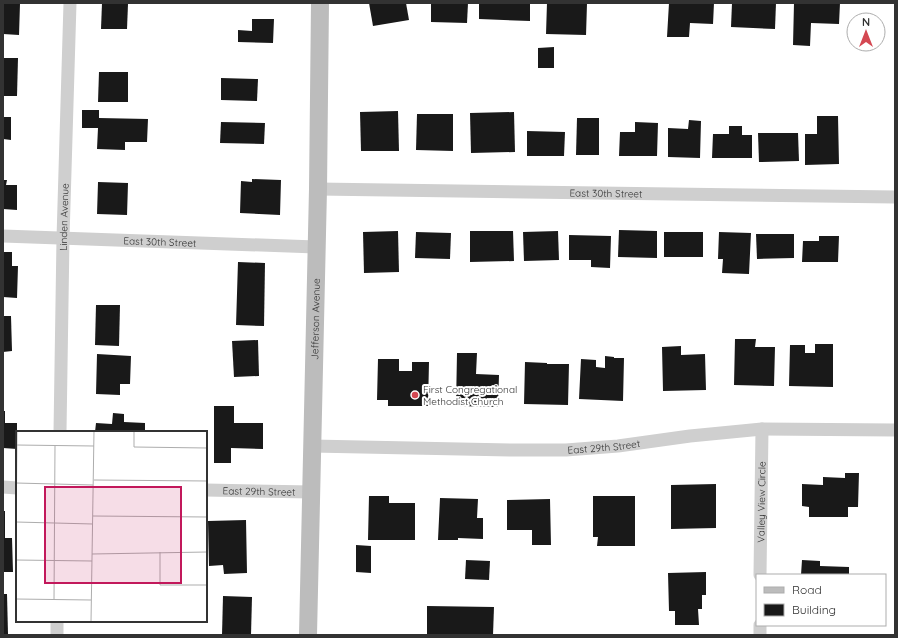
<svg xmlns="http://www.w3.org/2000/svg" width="898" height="638" font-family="Quicksand,sans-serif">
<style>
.building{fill:#191919}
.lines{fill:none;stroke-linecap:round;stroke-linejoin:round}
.street{stroke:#cfcfcf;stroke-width:13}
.secondary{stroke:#bcbcbc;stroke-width:18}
.poi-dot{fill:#d44852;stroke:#fff;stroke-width:1.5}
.labels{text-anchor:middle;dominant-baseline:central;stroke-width:4;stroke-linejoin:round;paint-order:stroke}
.street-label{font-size:10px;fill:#323232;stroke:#fff}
.poi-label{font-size:10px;fill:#323232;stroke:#fff;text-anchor:start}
.inset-road{fill:none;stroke:#adadad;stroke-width:1}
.view{fill:#c2185b;fill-opacity:0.15;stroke:#c2185b;stroke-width:2}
.inset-edge{fill:none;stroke:#323232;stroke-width:2}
</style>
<rect width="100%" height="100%" fill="#fff"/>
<g class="building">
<path d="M3,3H20L19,35L3,34Z"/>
<path d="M102,3L128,4L127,29H101Z"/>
<path d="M369,3H406L409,20L373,26Z"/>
<path d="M431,3H468L467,23L431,22Z"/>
<path d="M479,3H530V21L479,19Z"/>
<path d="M547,3H587L586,35L546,34Z"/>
<path d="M669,3H714L713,24L690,23L689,37H667Z"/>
<path d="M732,3H776L775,29L731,27Z"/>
<path d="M794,3H840L839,24L811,23L810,46L793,45Z"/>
<path d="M252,19H274L273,43L238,42V30L252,31Z"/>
<path d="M554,47V68H538V48Z"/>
<path d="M3,58H18L17,96H3Z"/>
<path d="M99,72H128V102H98Z"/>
<path d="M221,78L258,79L257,101L221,100Z"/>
<path d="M82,110H99V118L148,119L147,142H125V150L97,149L98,128H82Z"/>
<path d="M398,111L399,151H361L360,112Z"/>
<path d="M514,112L515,152L471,153L470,113Z"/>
<path d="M417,114H453V151L416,150Z"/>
<path d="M817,116H838L839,164L805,165V134H817Z"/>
<path d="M3,117H11V140L3,139Z"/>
<path d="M577,118H599V155H576Z"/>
<path d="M689,120L701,121L700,158L668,157V128L688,129Z"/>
<path d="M221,122L265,123L264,144L220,143Z"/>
<path d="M635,122L658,123L657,156H619L620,132H635Z"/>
<path d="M729,126H742V135H752V158H712L713,134H729Z"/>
<path d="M527,131L565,132L564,156H527Z"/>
<path d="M758,133H798L799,161L759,162Z"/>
<path d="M252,179L281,180L280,215L240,213L241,181L252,182Z"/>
<path d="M3,180H7L6,185H17V210L3,209Z"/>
<path d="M98,182L128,183L127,215L97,214Z"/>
<path d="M619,230L657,231V258L618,257Z"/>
<path d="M398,231L399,272L364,273L363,232Z"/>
<path d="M470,231H513L514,261L470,262Z"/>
<path d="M558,231L559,260L524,261L523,232Z"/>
<path d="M416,232L451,233L450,259L415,258Z"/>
<rect x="664" y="232" width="39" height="25"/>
<path d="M719,232L751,233L749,274L722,273L723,259H718Z"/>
<path d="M756,234H794V258L757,259Z"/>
<path d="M569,235L611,236L610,268L591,267V260H569Z"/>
<path d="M819,236H839L838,262H802L803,241H819Z"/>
<path d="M3,252H12V266H18L17,298L3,297Z"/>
<path d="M238,262L265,263L264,326L236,325Z"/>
<path d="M96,305H120L119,346L95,345Z"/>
<path d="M3,316H11L12,351L3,352Z"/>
<path d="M735,339H756L755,347H775L774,386L734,385Z"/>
<path d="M258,340L259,376L234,377L232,341Z"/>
<path d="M815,344H833V387L789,386L790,345H805V353H815Z"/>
<path d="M681,346V355L705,354L706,390L663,391L662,347Z"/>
<path d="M457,353H477L476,374L499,375L498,407L456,406Z"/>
<path d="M97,354L131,356L130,384H120V395L96,394Z"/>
<path d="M605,356L614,357V358H624L623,401L579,399L581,359L596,360V367L605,368Z"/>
<path d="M378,359H399V371H412V362H429L428,406H388V400H377Z"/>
<path d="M525,362L547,363V364H569L568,405L524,404Z"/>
<path d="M214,406H234V423H263V449L231,448V463H214Z"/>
<path d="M3,411H5V423H17V449L3,448Z"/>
<path d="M113,413L124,414V422L145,423V432H95L96,423L112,424Z"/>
<path d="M845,473H859L858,507H848V517H809V507L802,506V484L823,485V477L845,478Z"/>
<path d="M716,484V528L671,529V485Z"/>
<path d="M369,496H389V503H415V540H368Z"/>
<path d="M593,496H635V546H597L598,537H593Z"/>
<path d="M440,498L478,499L477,518H483V539L458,538V540H438Z"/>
<path d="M550,499L551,545H532V530H507V500Z"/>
<path d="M3,511H5V538H12L13,572H3Z"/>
<path d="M246,520L247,573L224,574L223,565L209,566L208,521Z"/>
<path d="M356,545L371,546V573L356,572Z"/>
<path d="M466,560L490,561L489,580L465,579Z"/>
<path d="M802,560L820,561V566L849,567V575H801Z"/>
<path d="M706,572V595H702V609H698L699,625H675V611H669L668,573Z"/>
<path d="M3,594H7L8,634H3Z"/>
<path d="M223,596L252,597L251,635H222Z"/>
<path d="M427,606L494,607L493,635H427Z"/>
</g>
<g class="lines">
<g class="street">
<path id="s1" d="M318,189L895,197"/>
<path id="s2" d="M3,236L316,247"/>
<path id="s3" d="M60,432L63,238L70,3"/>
<path id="s4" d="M312,446L514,450H566L618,446L690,436L762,429L895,430"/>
<path d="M3,487L17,488"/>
<path id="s5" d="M206,490L312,492"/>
<path id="s6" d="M760,575L762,429"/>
<path d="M57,635V621"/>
<path d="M760,635V625"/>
</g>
<path class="secondary" id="s7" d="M308,635L318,189L320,3"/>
</g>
<circle class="poi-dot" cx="415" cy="395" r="4"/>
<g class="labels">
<g class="street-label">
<text stroke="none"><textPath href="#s1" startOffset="288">East 30th Street</textPath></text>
<text stroke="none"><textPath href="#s3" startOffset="215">Linden Avenue</textPath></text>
<text stroke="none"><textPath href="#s2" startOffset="157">East 30th Street</textPath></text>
<text stroke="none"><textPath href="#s7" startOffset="316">Jefferson Avenue</textPath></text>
<text stroke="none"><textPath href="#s4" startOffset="292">East 29th Street</textPath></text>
<text stroke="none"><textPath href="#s5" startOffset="53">East 29th Street</textPath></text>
<text stroke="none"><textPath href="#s6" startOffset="73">Valley View Circle</textPath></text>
</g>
<g class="poi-label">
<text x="423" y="389">First Congregational<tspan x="423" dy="12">Methodist Church</tspan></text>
</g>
</g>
<g transform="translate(16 431)">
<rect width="191" height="191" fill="#fff"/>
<path class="inset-road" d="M118,0V16L191,17M0,14L78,15M78,49L191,50M0,52L77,54M77,85L191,86M0,91L77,93M0,114L1,0M144,121V154H191M76,123L191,121M0,129L76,130M0,168L75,169M38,169L39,14M75,191L78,0"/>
<path class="view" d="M29,56H165V152H29Z"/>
<rect width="191" height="191" class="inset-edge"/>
</g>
<rect width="898" height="638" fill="none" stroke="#323232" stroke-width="8"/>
<rect x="756" y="574" width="130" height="52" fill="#ffffff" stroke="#adadad"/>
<rect x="764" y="587" width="20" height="6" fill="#bcbcbc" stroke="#adadad"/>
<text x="792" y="594" font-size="12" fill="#323232">Road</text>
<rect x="764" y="604" width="20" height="12" fill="#191919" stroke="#adadad"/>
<text x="792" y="614" font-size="12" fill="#323232">Building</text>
<g transform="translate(866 32)"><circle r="19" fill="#ffffff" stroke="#adadad"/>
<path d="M0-3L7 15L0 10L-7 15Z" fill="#d44852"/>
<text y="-6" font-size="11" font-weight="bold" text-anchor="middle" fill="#323232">N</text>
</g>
</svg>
